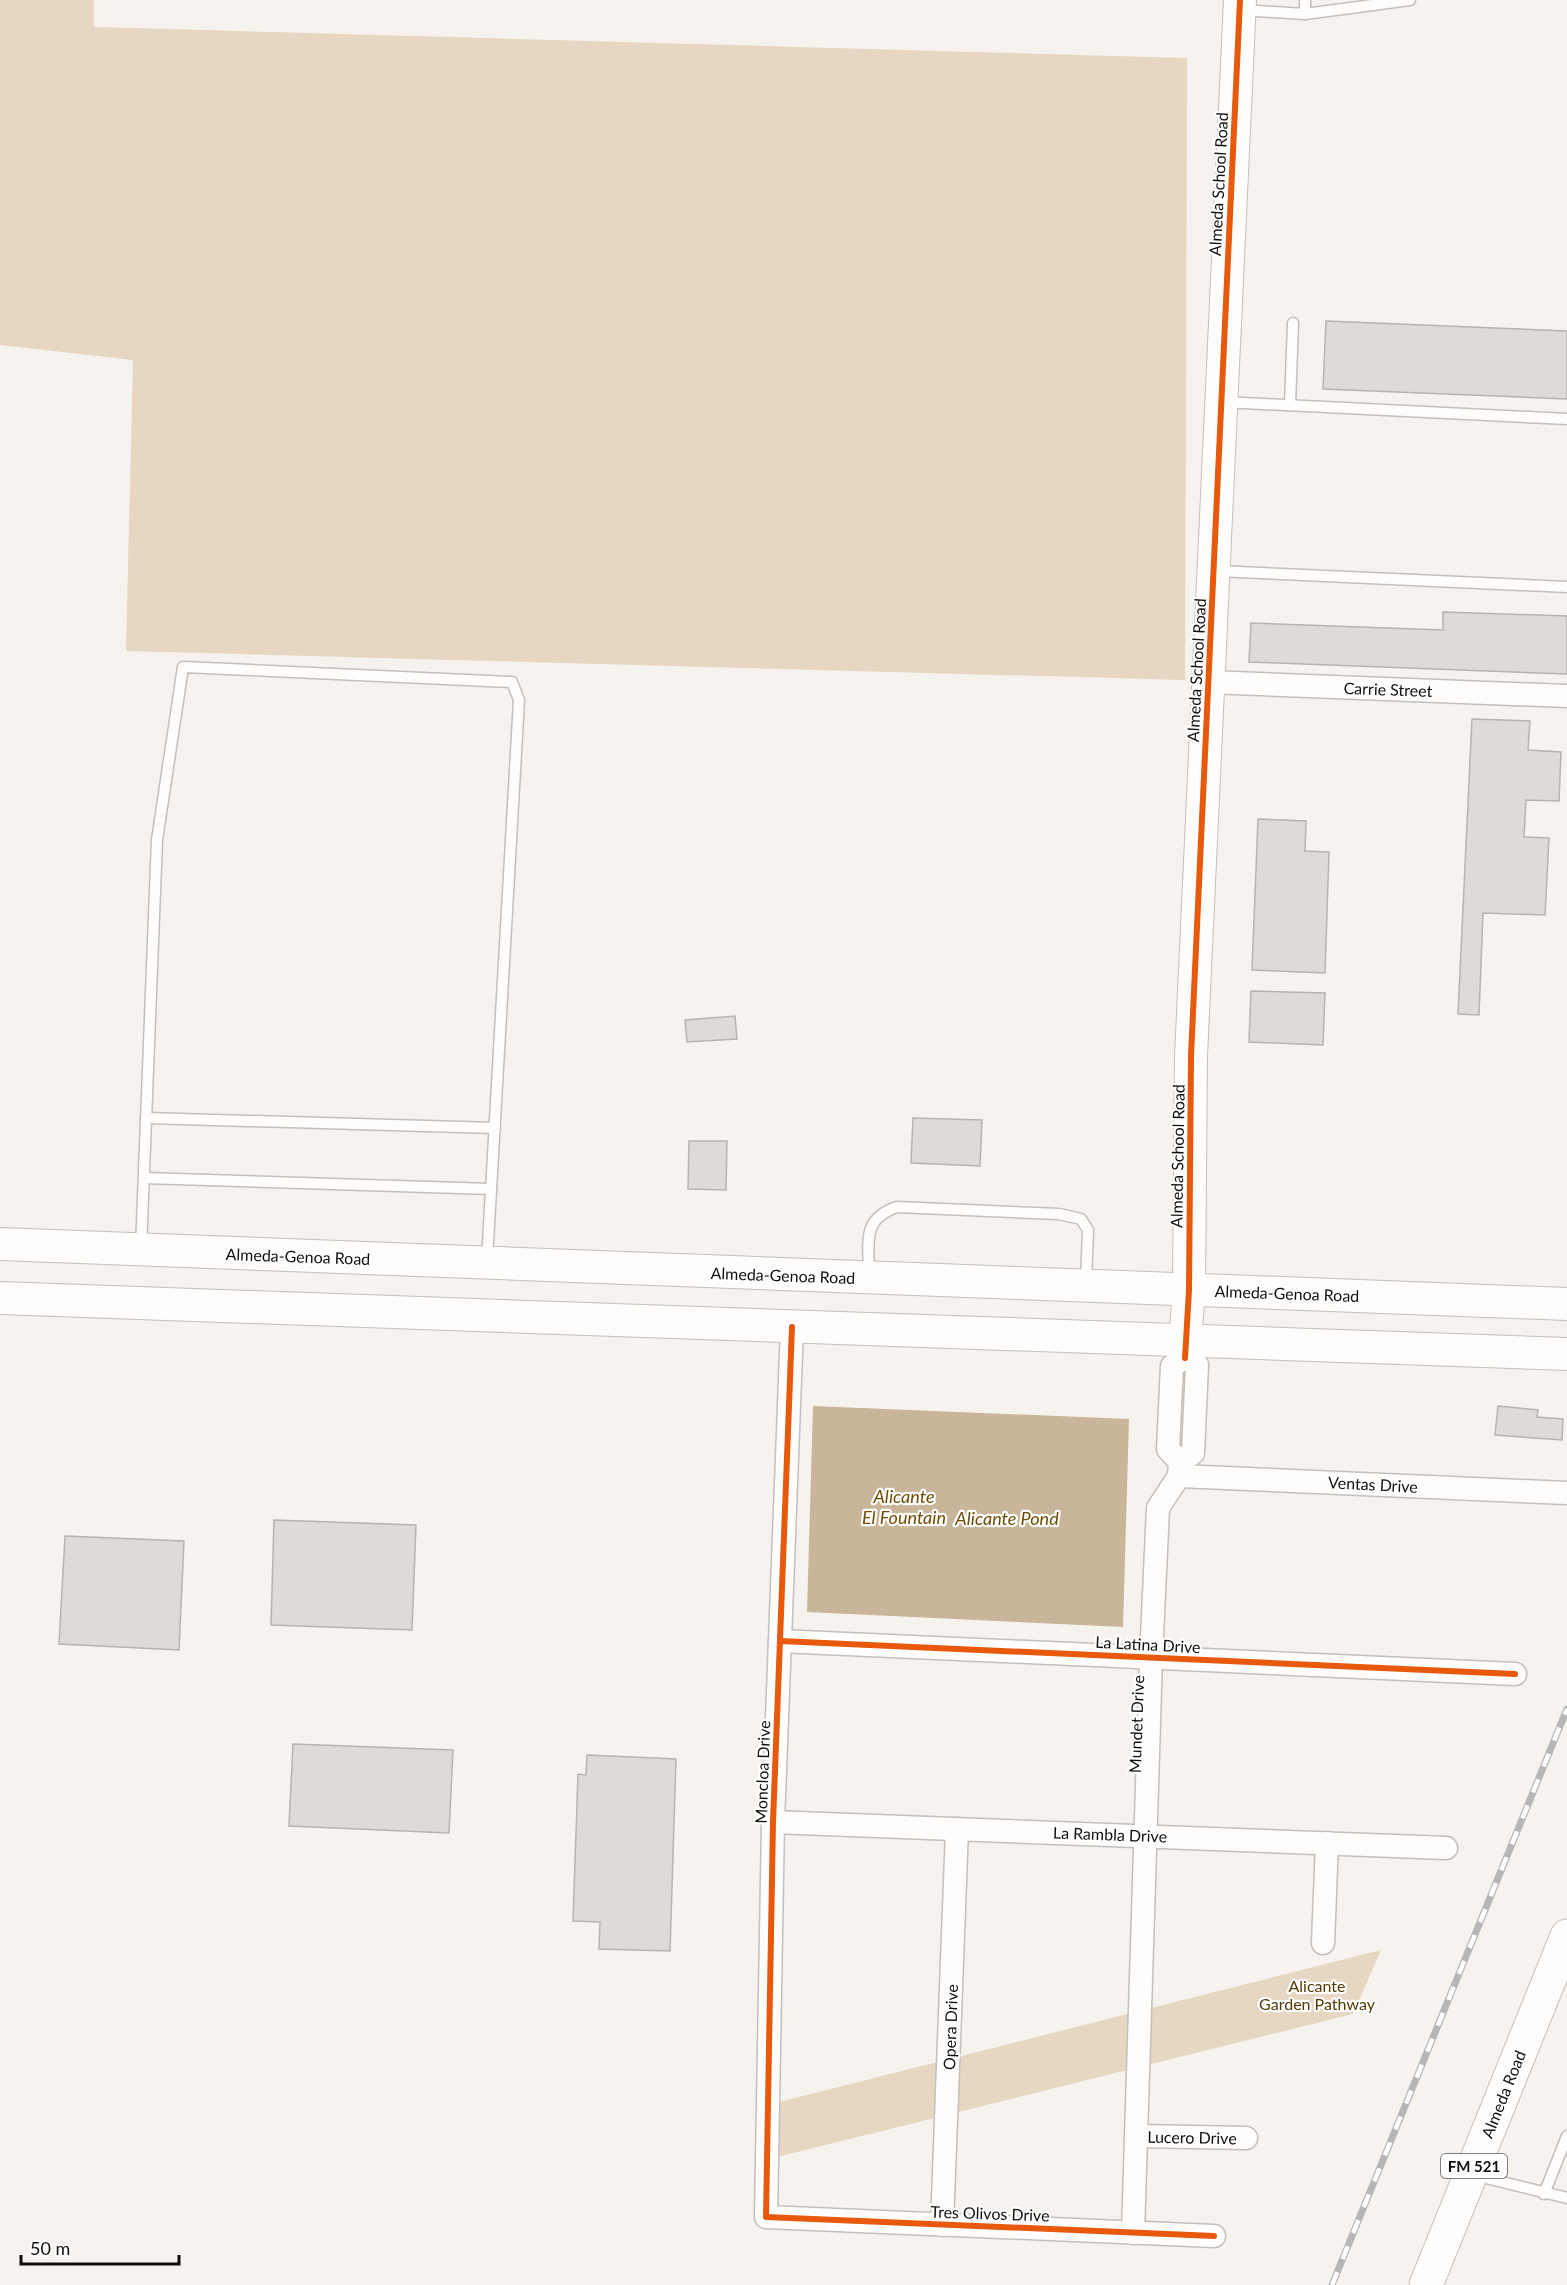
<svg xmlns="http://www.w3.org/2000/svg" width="1567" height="2285" font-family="Lato,sans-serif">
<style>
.green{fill:#e7d6c1}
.water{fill:#c9b599}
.building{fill:#dddad7;stroke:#b6b4b0;stroke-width:1.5}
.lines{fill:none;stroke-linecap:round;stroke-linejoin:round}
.lane-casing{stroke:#c2bfbc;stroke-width:13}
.street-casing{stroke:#c2bfbc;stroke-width:25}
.secondary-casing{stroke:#c2bfbc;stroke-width:34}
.primary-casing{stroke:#c2bfbc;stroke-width:35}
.lane{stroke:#fefdfc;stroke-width:10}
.street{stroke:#fefdfc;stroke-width:22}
.secondary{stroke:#fefdfc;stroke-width:32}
.primary{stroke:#fefdfc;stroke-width:33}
.rail-casing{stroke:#b7b6b6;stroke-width:7}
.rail{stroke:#fff;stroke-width:4.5;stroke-dasharray:14;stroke-linecap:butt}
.cycleway-casing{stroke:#fff;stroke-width:10}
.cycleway{stroke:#e8590c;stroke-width:6}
.labels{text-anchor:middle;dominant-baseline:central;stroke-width:4.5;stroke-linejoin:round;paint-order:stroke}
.shield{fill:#fff;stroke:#585755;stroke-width:1.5}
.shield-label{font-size:15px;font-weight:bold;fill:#110f0c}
.street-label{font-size:16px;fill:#110f0c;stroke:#fff}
.park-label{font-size:16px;fill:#553906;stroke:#fff}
.water-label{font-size:18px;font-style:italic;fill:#704b03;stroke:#fff}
</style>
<rect width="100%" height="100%" fill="#f6f2ee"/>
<g class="green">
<path d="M0,0H94V27L1187,58L1185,680L126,651L133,360L0,345Z"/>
<path d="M1381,1950L1353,2014L777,2157L779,2102Z"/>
</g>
<path class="water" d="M813,1406L1129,1419L1123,1627L807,1612Z"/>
<g class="building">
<path d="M1326,321L1567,331V399L1323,389Z"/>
<path d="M1443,612L1567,616V674L1249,662L1251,623L1443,630Z"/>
<path d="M1472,719L1530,721L1528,750L1561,752L1559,801L1526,800L1524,837L1549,838L1545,915L1483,913L1479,1015L1458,1014Z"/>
<path d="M1258,819L1306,821L1305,851L1329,852L1325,973L1252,970Z"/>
<path d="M1251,991L1325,993L1323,1045L1249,1042Z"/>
<path d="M735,1016L737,1039L687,1042L685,1020Z"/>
<path d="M913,1118L982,1120L980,1166L911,1163Z"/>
<path d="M689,1141H727L726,1190L688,1189Z"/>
<path d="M1498,1406L1538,1410L1537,1417L1563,1419L1562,1440L1495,1435Z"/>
<path d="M274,1520L416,1525L412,1630L271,1625Z"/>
<path d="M65,1536L184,1541L179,1650L59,1644Z"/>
<path d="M293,1744L453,1750L449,1833L289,1826Z"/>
<path d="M587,1755L676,1759L670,1951L599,1949L600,1922L573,1921L578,1774L586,1775Z"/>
</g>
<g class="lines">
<g class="lane-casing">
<g id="lane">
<path d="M1241,10L1305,14V0"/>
<path d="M1305,14L1410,0"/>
<path d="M1223,402L1567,419"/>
<path d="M1290,405L1293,323"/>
<path d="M1217,571L1567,587"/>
<path d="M146,1118L495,1128"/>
<path d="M144,1178L491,1189"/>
<path d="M141,1248L157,840L183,667L512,682L519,700L487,1260"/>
<path d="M869,1275C869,1243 861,1219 897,1207L1059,1214L1081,1219L1088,1230L1086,1282"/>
<path d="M1474,2175L1567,2198"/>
<path d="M1544,2194L1567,2136"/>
</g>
</g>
<g class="street-casing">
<g id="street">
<path d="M1209,682L1567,696"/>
<path d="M792,1327L773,1822L766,2217L1214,2236"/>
<path d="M1180,1462L1193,1453L1197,1365L1185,1358"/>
<path d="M1179,1476L1567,1493"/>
<path d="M780,1641L1515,1674"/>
<path d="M773,1822L1446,1848"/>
<path d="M1323,1943L1327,1843"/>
<path d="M1137,2136L1246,2138"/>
<path d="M942,2225L957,1829"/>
<path d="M1133,2233L1151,1658L1158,1508L1179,1476L1180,1462L1168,1449L1172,1366L1185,1358"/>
</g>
</g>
<g class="secondary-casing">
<g id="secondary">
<path d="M0,1244L1567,1304"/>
<path d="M0,1298L1567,1354"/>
<path d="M1185,1341L1189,1290L1191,1056L1240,0"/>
</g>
</g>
<g class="primary-casing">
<path id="primary" d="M1426,2285L1567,1936"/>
</g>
<use href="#lane" class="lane"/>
<use href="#street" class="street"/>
<use href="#secondary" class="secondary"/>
<use href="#primary" class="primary"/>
<g class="rail-casing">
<path id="rail" d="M1332,2285L1567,1709"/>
</g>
<use href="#rail" class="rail"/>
<g class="cycleway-casing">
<g id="cycleway">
<path d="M792,1327L773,1822L766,2217L1214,2236"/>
<path d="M1185,1358L1189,1290L1191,1056L1240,0"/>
<path d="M780,1641L1515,1674"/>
</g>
</g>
<use href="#cycleway" class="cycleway"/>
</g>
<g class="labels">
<rect class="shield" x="1441" y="2154" width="66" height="24" rx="4.5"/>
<g class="shield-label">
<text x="1474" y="2166">FM 521</text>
</g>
<g class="street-label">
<text transform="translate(1218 184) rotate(-87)">Almeda School Road</text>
<text transform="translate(1196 670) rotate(-87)">Almeda School Road</text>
<text transform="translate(1388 689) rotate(2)">Carrie Street</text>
<text transform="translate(1177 1156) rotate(-89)">Almeda School Road</text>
<text transform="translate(298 1256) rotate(2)">Almeda-Genoa Road</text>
<text transform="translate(783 1275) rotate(2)">Almeda-Genoa Road</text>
<text transform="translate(1287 1293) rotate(2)">Almeda-Genoa Road</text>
<text transform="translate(1373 1484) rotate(3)">Ventas Drive</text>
<text transform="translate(1148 1644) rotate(3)">La Latina Drive</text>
<text transform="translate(1136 1724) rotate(-88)">Mundet Drive</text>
<text transform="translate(762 1772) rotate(-88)">Moncloa Drive</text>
<text transform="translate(1110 1834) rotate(2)">La Rambla Drive</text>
<text transform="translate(950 2027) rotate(-88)">Opera Drive</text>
<text transform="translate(1503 2094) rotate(-68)">Almeda Road</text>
<text transform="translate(1192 2137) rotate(1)">Lucero Drive</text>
<text transform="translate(990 2213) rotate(2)">Tres Olivos Drive</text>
</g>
<g class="park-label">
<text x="1317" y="1985">Alicante<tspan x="1317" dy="18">Garden Pathway</tspan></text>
</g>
<g class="water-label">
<text x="904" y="1496">Alicante<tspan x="904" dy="21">El Fountain</tspan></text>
<text x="1007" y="1518">Alicante Pond</text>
</g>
</g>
<path d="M21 2255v9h158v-9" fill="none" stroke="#110f0c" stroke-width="3"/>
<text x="30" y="2255" font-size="18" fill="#110f0c" stroke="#ffffff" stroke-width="4.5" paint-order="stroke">50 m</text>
</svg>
